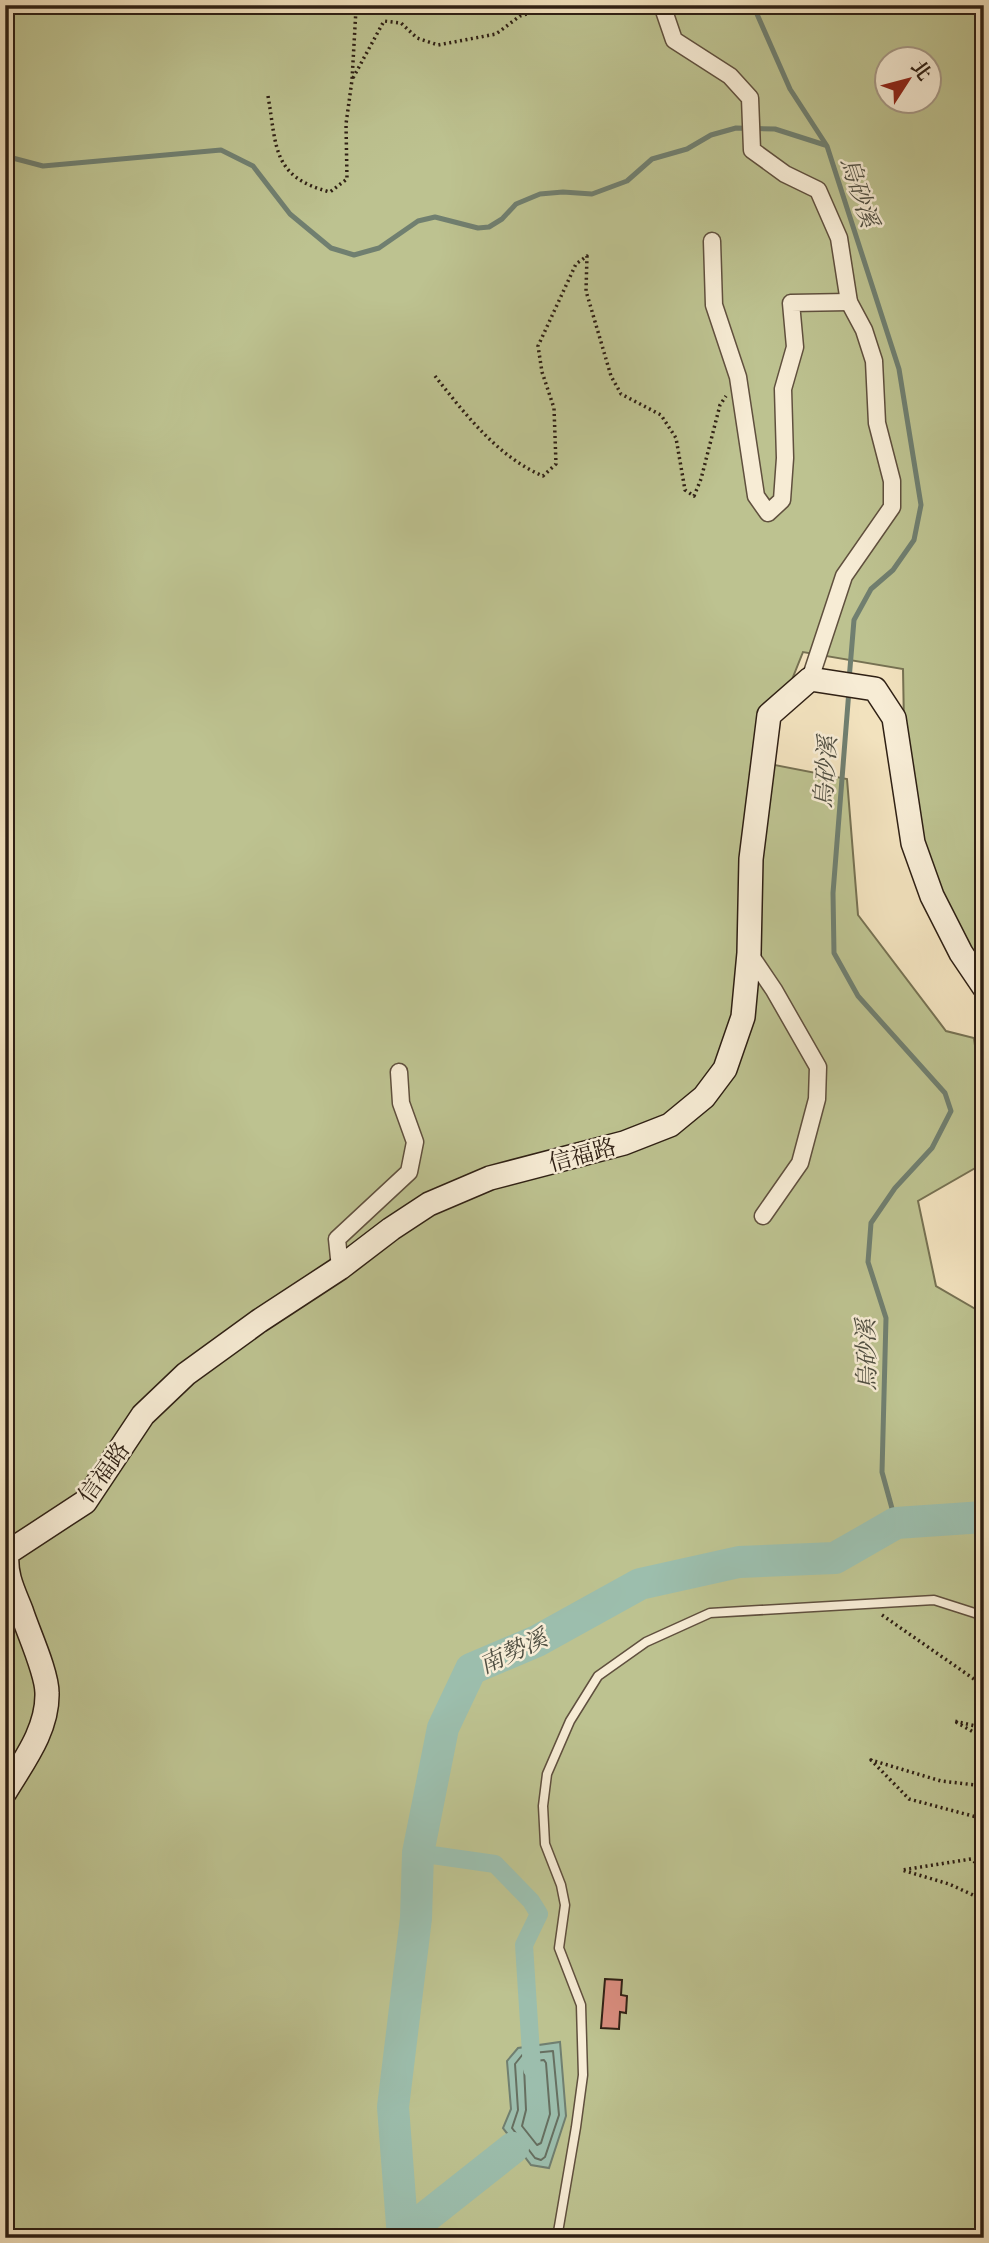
<svg xmlns="http://www.w3.org/2000/svg" width="989" height="2243" font-family="'Gentium Book Plus','Noto Serif TC',serif">
<style>
.green{fill:#bdc290;stroke:#767152;stroke-width:2;fill-rule:evenodd}
.water{fill:#9cbead;stroke:#707f70;stroke-width:2}
.lines{fill:none;stroke-linecap:round;stroke-linejoin:round}
.shore{stroke:#666f60;stroke-width:2}
.stream{stroke:#707f70;stroke-width:5}
.canal{stroke:#9cbead;stroke-width:18}
.river{stroke:#9cbead;stroke-width:32}
.building{fill:#da8d7f;stroke:#2f2014;stroke-width:2}
.lane-casing{stroke:#60503e;stroke-width:11}
.street-casing{stroke:#60503e;stroke-width:19}
.secondary-casing{stroke:#2f2014;stroke-width:26}
.path{stroke:#2f2014;stroke-width:3.5;stroke-dasharray:2 3.5;stroke-linecap:butt}
.lane{stroke:#f7ecd5;stroke-width:8}
.street{stroke:#f7ecd5;stroke-width:16}
.secondary{stroke:#f7ecd5;stroke-width:23}
.labels{text-anchor:middle;dominant-baseline:central;stroke-width:5;stroke-linejoin:round;paint-order:stroke}
.street-label{font-size:23px;fill:#2f2014;stroke:#f7ecd5}
.water-label{font-size:24px;font-style:italic;fill:#504f42;stroke:#f7ecd5}
</style>
<rect width="100%" height="100%" fill="#f2e2be"/>
<filter id="stains"><feTurbulence type="fractalNoise" baseFrequency=".00286" numOctaves="4"/><feColorMatrix values="0 0 0 0 .2 0 0 0 0 .09 0 0 0 0 .02 0 0 0 .5 -.17"/></filter>
<radialGradient id="worn" r=".72"><stop offset=".6" stop-color="#630" stop-opacity="0"/><stop offset="1" stop-color="#630" stop-opacity=".3"/></radialGradient>
<path class="green" d="M5,5H984V991L906,838L903,669L803,652L759,762L847,779L858,915L946,1031L974,1038L984,1113V1163L918,1201L936,1286L984,1314V2238H5ZM888,60H930V102H888Z"/>
<path class="water" d="M560,2042L566,2116L549,2168L531,2165L503,2128L511,2109L507,2061L518,2048Z"/>
<g class="lines">
<g class="shore">
<path d="M553,2051L559,2115L545,2157L541,2160L535,2158L512,2128L518,2110L515,2064L523,2054Z"/>
<path d="M544,2060L546,2063L550,2114L541,2143L537,2145L522,2126L526,2110L524,2067L527,2062Z"/>
</g>
<g class="stream">
<path d="M753,5L790,89L827,146L899,369L921,505L914,540L893,570L871,589L854,620L849,680"/>
<path d="M5,156L43,166L221,150L253,166L290,214L331,248L354,255L379,248L418,221L435,217L478,228L489,227L502,219L516,204L540,194L563,192L592,194L627,181L652,159L687,149L711,135L736,128L775,129L825,145"/>
<path d="M849,690L833,893L834,953L858,996L945,1093L951,1111L932,1148L895,1188L871,1223L868,1262L886,1318L882,1472L896,1523"/>
</g>
<path class="canal" d="M418,1853L495,1864L531,1901L539,1914L524,1945L532,2069"/>
<g class="river">
<path d="M403,2235L513,2148"/>
<path d="M403,2238L393,2107L416,1918L418,1853L443,1728L471,1669L537,1641L640,1584L739,1562L835,1558L896,1523L984,1517"/>
</g>
</g>
<path class="building" d="M605,1979L622,1980L621,1995L627,1996L626,2013L620,2012L619,2029L601,2028Z"/>
<g class="lines">
<g class="lane-casing">
<path id="lane" d="M557,2238L576,2127L583,2075L581,2005L559,1948L565,1905L561,1885L545,1844L543,1806L547,1774L570,1721L598,1676L646,1642L710,1613L934,1600L984,1616"/>
</g>
<g class="street-casing">
<g id="street">
<path d="M662,5L674,40L730,76L750,98L752,150L785,174L818,190L839,238L849,302L864,330L874,361L877,423L892,481V507L844,576L810,679"/>
<path d="M712,241L714,305L738,377L756,496L768,513L782,500L785,458L783,389L795,347L791,303L849,302"/>
<path d="M749,953L774,990L818,1067L817,1099L800,1163L763,1216"/>
<path d="M340,1268L337,1239L409,1172L415,1142L401,1103L399,1072"/>
</g>
</g>
<g class="secondary-casing">
<path id="secondary" d="M5,1792C23,1762 48,1730 47,1693C47,1672 28,1632 21,1610C13,1590 5,1575 7,1553L85,1502L143,1415L186,1374L259,1321L340,1268L391,1229L429,1204L490,1178L624,1143L670,1125L704,1097L725,1069L743,1017L749,953L751,859L769,715L810,679L875,689L894,718L913,843L932,896L961,953L984,987"/>
</g>
<g class="path">
<path d="M353,78L384,21L401,23L417,38L438,45L496,34L520,16L550,7"/>
<path d="M268,96C277,148 272,177 330,192L347,179L346,124L352,80L356,9L359,5"/>
<path d="M435,376C465,414 498,457 543,476L556,464L554,408L542,372L538,346L576,264L587,256L586,291L611,376L621,394L661,415L676,438L685,490L694,496L701,479L720,405L726,396"/>
<path d="M882,1615L984,1686"/>
<path d="M984,1728L954,1721L984,1738"/>
<path d="M984,1786L941,1781L871,1760L909,1799L984,1819"/>
<path d="M984,1869L971,1859L902,1870L949,1884L984,1900"/>
<path d="M984,1997L978,1996L982,2068L977,2096L984,2090"/>
</g>
<use href="#lane" class="lane"/>
<use href="#street" class="street"/>
<use href="#secondary" class="secondary"/>
</g>
<g class="labels">
<g class="street-label">
<text transform="translate(582 1154) rotate(-15)">信福路</text>
<text transform="translate(103 1472) rotate(-54)">信福路</text>
</g>
<g class="water-label">
<text transform="translate(860 192) rotate(72)">烏砂溪</text>
<text transform="translate(825 772) rotate(-86)">烏砂溪</text>
<text transform="translate(866 1355) rotate(-91)">烏砂溪</text>
<text transform="translate(513 1651) rotate(-25)">南勢溪</text>
</g>
</g>
<rect width="989" height="2243" fill="none" stroke="#f2e2be" stroke-width="28"/>
<rect x="7" y="7" width="975" height="2229" fill="none" stroke="#2f2014" stroke-width="3.5"/>
<rect x="14" y="14" width="961" height="2215" fill="none" stroke="#2f2014" stroke-width="2"/>
<g transform="translate(908 80) rotate(54)"><circle r="33" fill="#f7ecd5" stroke="#a79a88" stroke-width="2"/>
<path d="M0-5L12 26L0 18L-12 26Z" fill="#8f2418"/>
<text y="-10" font-size="19" font-weight="bold" text-anchor="middle" fill="#2f2014">北</text>
</g>
<rect width="100%" height="100%" filter="url(#stains)"/>
<rect width="100%" height="100%" fill="url(#worn)"/>
</svg>
